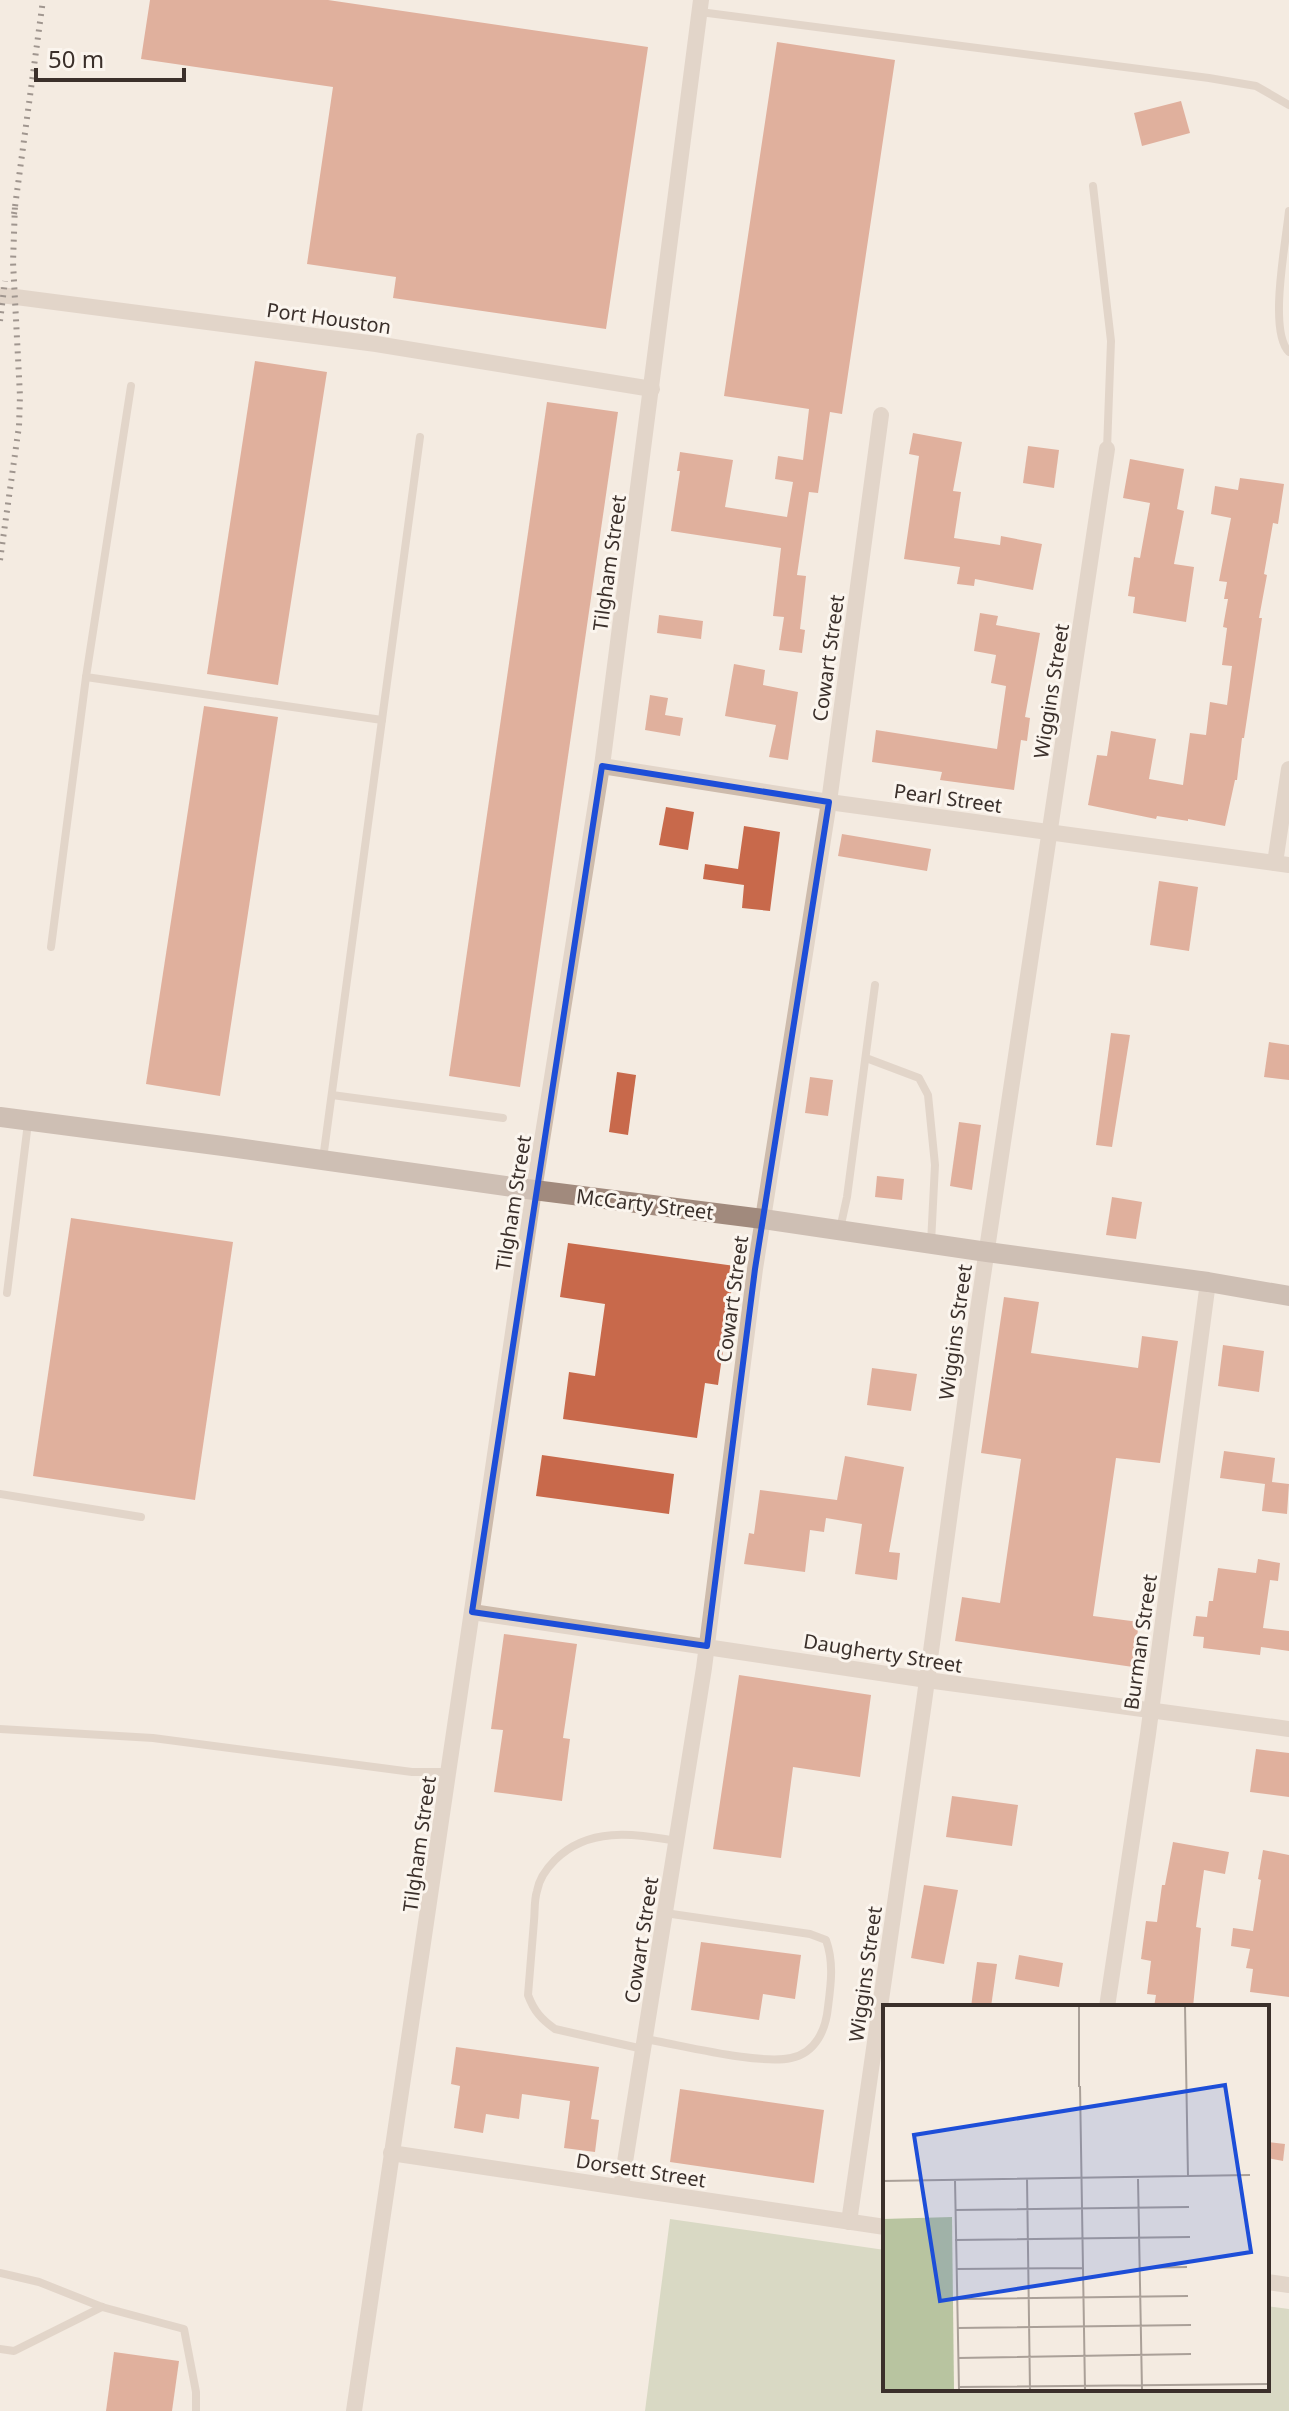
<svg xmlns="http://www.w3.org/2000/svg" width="1289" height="2411" font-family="'Noto Sans',sans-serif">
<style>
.green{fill:#b8c4a0}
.building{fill:#c8694b}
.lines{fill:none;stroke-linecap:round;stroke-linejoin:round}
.lane{stroke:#cdbbac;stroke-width:8}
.street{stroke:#cdbbac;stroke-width:16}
.secondary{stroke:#a18a7d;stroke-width:20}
.rail{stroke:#3b302b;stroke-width:6;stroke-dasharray:2 6;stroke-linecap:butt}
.marked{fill:none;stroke:#1d4ed8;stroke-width:6;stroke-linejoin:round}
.labels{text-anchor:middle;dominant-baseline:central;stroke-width:6;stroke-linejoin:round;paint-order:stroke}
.street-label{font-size:20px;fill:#3b302b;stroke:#fbf5ee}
.inset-road{fill:none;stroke:#aaa098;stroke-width:2}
.view{fill:#1d4ed8;fill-opacity:0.15;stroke:#1d4ed8;stroke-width:4}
.inset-edge{fill:none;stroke:#3b302b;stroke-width:4}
</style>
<rect width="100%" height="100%" fill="#f4ebe1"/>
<path class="green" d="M670,2219L885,2250V2389H1267V2306L1289,2309V2411H645Z"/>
<g class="building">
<path d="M150,0H328L648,47L606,329L393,298L396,277L307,264L333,87L141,59Z"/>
<path d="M777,42L895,60L842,414L830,412L818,493L809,492L797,575L806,576L800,629L805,630L802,653L779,650L784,617L773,616L781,548L671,531L680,471H677L680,452L733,460L725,507L787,517L793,482L775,479L778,456L803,460L809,409L724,396Z"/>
<path d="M1181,101L1190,133L1142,146L1134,113Z"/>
<path d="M255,361L327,372L278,685L207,674Z"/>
<path d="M547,402L618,412L520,1087L449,1076Z"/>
<path d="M913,433L962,442L953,491L961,492L954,538L1000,545L1001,536L1042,544L1033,590L975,579L974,586L957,584L960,567L904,559L919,456L909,454Z"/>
<path d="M1028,446L1059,450L1054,488L1023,483Z"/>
<path d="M1130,459L1184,469L1177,509L1184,511L1174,564L1194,567L1186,622L1133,613L1135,597L1128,596L1134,557L1140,558L1150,503L1123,498Z"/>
<path d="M1240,478L1284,484L1278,524L1273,523L1264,574L1267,575L1259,618H1262L1244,738H1242L1237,780H1235L1225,826L1188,819V821L1157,816L1156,819L1088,805L1097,755L1107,756L1111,731L1156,739L1149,779L1183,785L1190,733L1206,735L1210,702L1227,705L1232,666L1222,665L1227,628L1223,627L1228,599H1224L1227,582L1219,581L1231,518L1211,514L1215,486L1238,490Z"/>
<path d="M980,613L998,616L996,625L1040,633L1025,717L1030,718L1027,741L1021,740L1014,790L940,780L942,772L872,762L876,730L997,749L1006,686L991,683L996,655L974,651Z"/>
<path d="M659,615L703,621L701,639L657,633Z"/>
<path d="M734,664L765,670L763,685L798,692L788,760L769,757L776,725L725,716Z"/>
<path d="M650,695L668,698L665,715L683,718L680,736L645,730Z"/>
<path d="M204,706L278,717L220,1096L146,1084Z"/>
<path d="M666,807L694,812L688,850L659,845Z"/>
<path d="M744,826L780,832L770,911L742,908L744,885L703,879L705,864L738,869Z"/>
<path d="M842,834L931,849L927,871L838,856Z"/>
<path d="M1159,881L1198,887L1189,951L1150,945Z"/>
<path d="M1111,1033L1130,1035L1112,1147L1096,1145Z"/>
<path d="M1269,1042L1289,1045V1080L1264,1077Z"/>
<path d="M617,1072L636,1075L628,1135L609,1132Z"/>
<path d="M810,1077L833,1080L828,1116L805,1113Z"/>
<path d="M959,1122L981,1125L972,1190L950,1186Z"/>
<path d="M877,1176L904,1179L902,1200L875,1197Z"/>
<path d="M1112,1197L1142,1202L1136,1239L1106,1235Z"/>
<path d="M71,1218L233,1242L195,1500L33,1476Z"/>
<path d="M568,1243L735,1266L718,1385L705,1383L697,1438L563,1419L569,1372L595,1376L605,1304L560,1297Z"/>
<path d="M1004,1297L1039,1302L1031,1353L1138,1368L1142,1336L1178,1341L1160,1463L1116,1458L1093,1616L1139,1622L1133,1667L955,1641L962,1597L1000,1603L1021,1459L981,1453Z"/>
<path d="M1223,1345L1264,1351L1259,1392L1218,1386Z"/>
<path d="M872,1368L917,1374L911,1411L867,1405Z"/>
<path d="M1224,1451L1275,1458L1272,1482L1289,1484L1287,1514L1262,1511L1265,1484L1220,1478Z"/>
<path d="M542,1455L674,1474L669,1514L536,1496Z"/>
<path d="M845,1456L904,1467L889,1552L900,1553L897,1580L855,1574L862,1524L826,1518L824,1532L810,1530L805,1572L744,1564L749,1533L754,1534L760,1490L837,1500Z"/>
<path d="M1258,1559L1280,1563L1278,1581L1270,1580L1263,1628L1289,1631V1651L1261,1647L1260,1655L1203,1648L1204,1637L1193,1636L1196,1616L1207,1617L1209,1601H1213L1218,1568L1256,1573Z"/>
<path d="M504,1634L577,1644L563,1738L570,1739L562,1801L494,1792L503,1730L491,1729Z"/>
<path d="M739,1675L871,1695L860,1777L793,1767L781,1858L713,1849Z"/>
<path d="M1256,1749L1289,1753V1797L1250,1792Z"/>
<path d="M952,1796L1018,1805L1012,1846L946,1837Z"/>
<path d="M1173,1842L1229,1852L1225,1874L1204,1870L1196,1927L1201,1928L1193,2007H1154L1156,1995L1147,1994L1151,1961L1141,1959L1146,1921L1157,1922L1162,1885H1165Z"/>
<path d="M1263,1850L1289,1855V1997L1250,1992L1253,1969L1246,1968L1250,1949L1231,1946L1233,1928L1253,1931L1261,1880L1258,1879Z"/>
<path d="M924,1885L958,1890L944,1964L911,1958Z"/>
<path d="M701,1942L801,1955L795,1999L763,1994L759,2020L691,2010Z"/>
<path d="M1019,1955L1063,1963L1059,1987L1015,1979Z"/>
<path d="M977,1962L997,1964L991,2007H971Z"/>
<path d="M456,2047L599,2067L591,2119L599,2120L595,2152L564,2148L570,2101L522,2094L519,2119L486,2114L483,2133L454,2128L460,2086L451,2084Z"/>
<path d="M680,2089L824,2110L814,2183L670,2162Z"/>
<path d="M1267,2142L1285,2144L1283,2161L1267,2158Z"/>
<path d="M114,2352L179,2361L172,2411H106Z"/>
</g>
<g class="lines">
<g class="lane">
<path d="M700,12L1209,78L1256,86L1289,105"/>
<path d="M1093,186L1111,341L1107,449"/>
<path d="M1289,211C1286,242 1268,331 1289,352"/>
<path d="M131,386L86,677L382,720"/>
<path d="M51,947L86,677"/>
<path d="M866,1058L919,1078L928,1095L935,1165L931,1243"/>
<path d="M332,1095L503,1118"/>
<path d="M323,1159L420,437"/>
<path d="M840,1229L847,1197L875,985"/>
<path d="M7,1293L28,1123"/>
<path d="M0,1494L141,1517"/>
<path d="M0,1729L153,1738L412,1772H449"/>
<path d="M645,2039C681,2045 759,2065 791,2058C816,2053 826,2029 828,2007C831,1984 834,1962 826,1940L810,1934L665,1913"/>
<path d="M643,2049L555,2029C541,2019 534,2011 528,1995C530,1970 532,1946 534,1921C535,1911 534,1900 537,1891C539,1879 547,1868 555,1860C589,1826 634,1834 677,1841"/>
<path d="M0,2273L39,2282L102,2307L184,2329L196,2392V2411"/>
<path d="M0,2349L14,2351L102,2307"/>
</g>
<g class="street">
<path d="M0,295L376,344L652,389"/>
<path d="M602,766L829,802L1289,865"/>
<path d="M1275,863L1289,769"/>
<path d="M472,1612L927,1680L1289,1729"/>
<path d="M1107,2007L1148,1734L1208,1282"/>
<path d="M391,2153L885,2227"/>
<path d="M621,2187L704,1668L755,1269L829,802L881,415"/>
<path d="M849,2222L924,1702L978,1309L1107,449"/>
<path d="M1267,2282L1289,2285"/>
<path d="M354,2411L534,1190L602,766L701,0"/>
</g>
<path class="secondary" d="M0,1117L223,1146L534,1190L763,1219L987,1252L1208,1282L1289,1296"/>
<g class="rail">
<path d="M14,214L43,0"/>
<path d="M0,321L5,281"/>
<path d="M0,560L19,426L20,396L13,262L15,205"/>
</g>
</g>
<path d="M0 0H1289V2411H0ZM602,766L829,802L755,1269L707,1646L472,1612Z" fill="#f4ebe1" fill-opacity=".55" fill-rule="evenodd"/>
<path class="marked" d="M602,766L829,802L755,1269L707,1646L472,1612Z"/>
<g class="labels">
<g class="street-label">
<text transform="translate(329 318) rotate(8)">Port Houston</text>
<text transform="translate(609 563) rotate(-82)">Tilgham Street</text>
<text transform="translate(828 658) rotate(-82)">Cowart Street</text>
<text transform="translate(1051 691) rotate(-81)">Wiggins Street</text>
<text transform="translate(948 798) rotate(8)">Pearl Street</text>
<text transform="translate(513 1203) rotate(-81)">Tilgham Street</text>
<text transform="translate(645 1204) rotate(7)">McCarty Street</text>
<text transform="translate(732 1299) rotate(-82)">Cowart Street</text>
<text transform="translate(955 1332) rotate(-82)">Wiggins Street</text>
<text transform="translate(1140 1642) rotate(-82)">Burman Street</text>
<text transform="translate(883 1653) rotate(9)">Daugherty Street</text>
<text transform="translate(419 1844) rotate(-82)">Tilgham Street</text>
<text transform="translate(641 1940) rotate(-81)">Cowart Street</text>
<text transform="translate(865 1974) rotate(-82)">Wiggins Street</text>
<text transform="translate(641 2170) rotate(9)">Dorsett Street</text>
</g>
</g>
<g transform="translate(883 2005)">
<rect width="386" height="386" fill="#f4ebe1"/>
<path d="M69,212L71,385H0V214Z" fill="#b8c4a0"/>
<path class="inset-road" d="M196,1V82M302,1L305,172M197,81L202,385M144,174L147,385M255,174L259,385M72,175L76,385M0,176L367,170M72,205L306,202M72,235L307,232M257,263L304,262M73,264L199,263M73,294L305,291M74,323L308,320M75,353L308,349M75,382L386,379"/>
<path class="view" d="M342,80L368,247L57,296L31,130Z"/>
<rect width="386" height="386" class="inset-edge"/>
</g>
<path d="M36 68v12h148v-12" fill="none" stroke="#3b302b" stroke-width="4"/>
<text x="48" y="68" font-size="24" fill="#3b302b" stroke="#fbf5ee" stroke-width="6" paint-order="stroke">50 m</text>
</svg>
